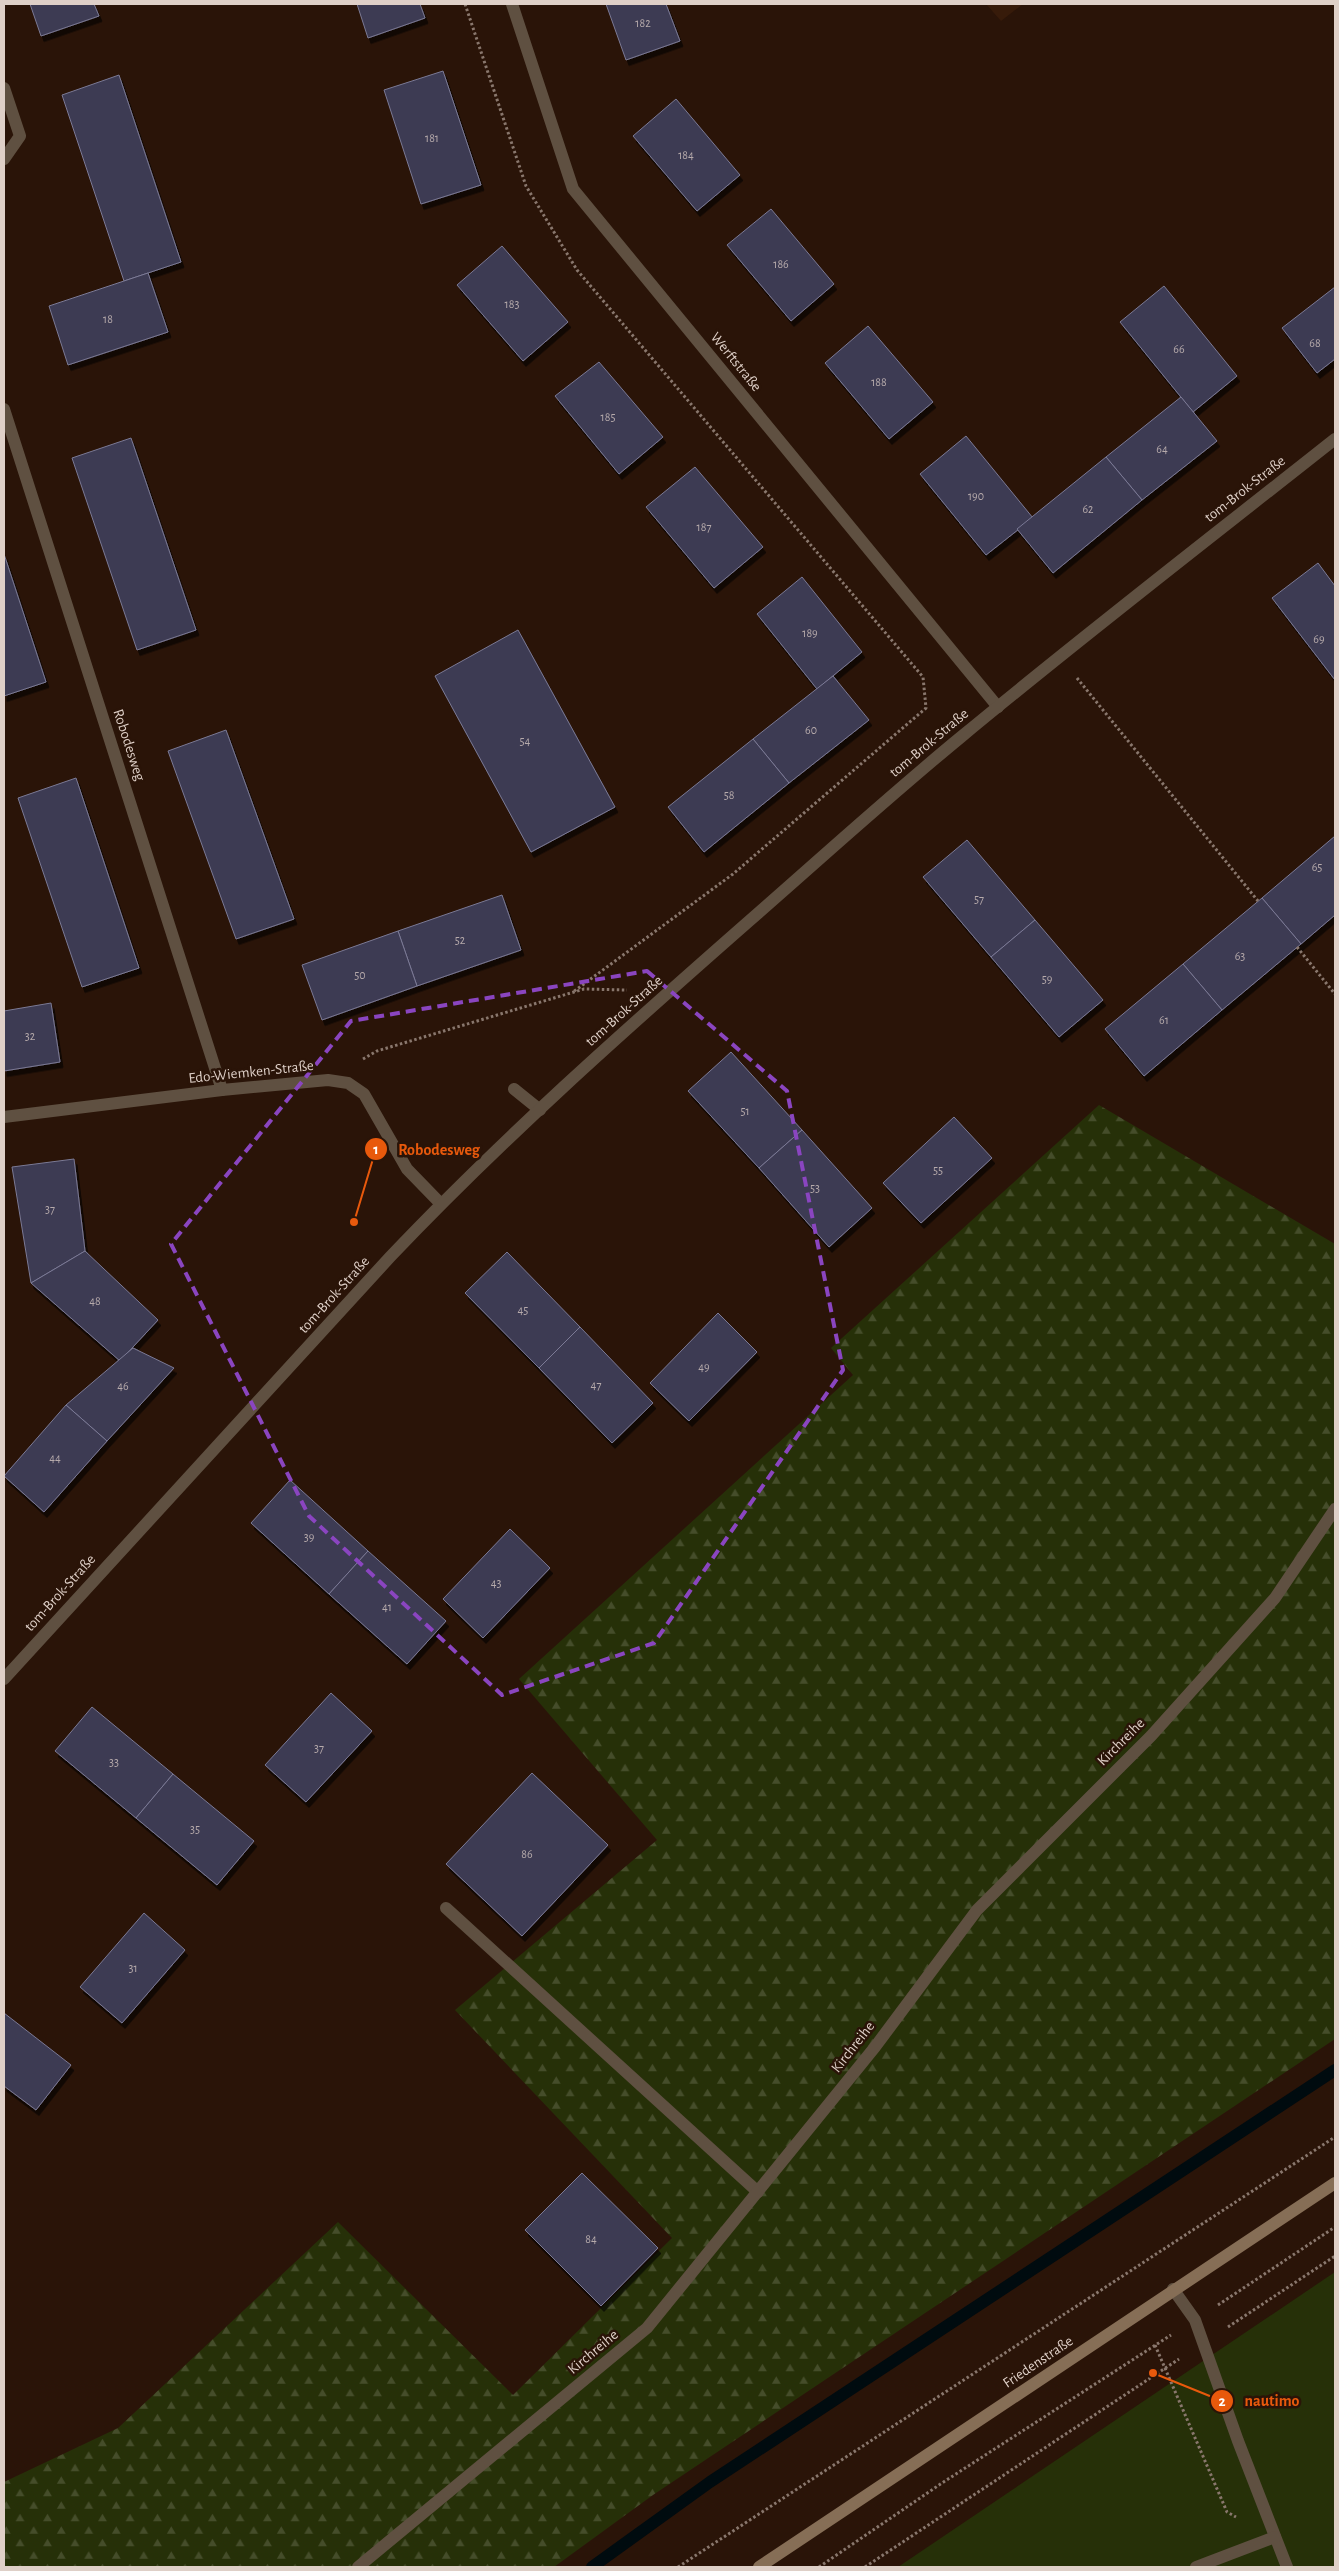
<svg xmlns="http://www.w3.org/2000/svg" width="1339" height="2571" font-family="'Alegreya Sans',sans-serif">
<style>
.built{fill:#371b0a}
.forest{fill:url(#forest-firs)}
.green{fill:#263008}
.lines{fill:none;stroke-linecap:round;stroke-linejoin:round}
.stream{stroke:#000b0f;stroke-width:12}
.building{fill:#3d3a53;stroke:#7b7a95;filter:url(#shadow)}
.path{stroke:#89776d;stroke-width:3;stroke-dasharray:2.5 2.5;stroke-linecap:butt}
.service{stroke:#5f5041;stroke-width:12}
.minor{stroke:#5f5041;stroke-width:12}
.tertiary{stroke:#5f5041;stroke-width:12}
.secondary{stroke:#866e56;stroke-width:12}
.marked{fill:none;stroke:#8a45c0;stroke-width:4;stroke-dasharray:10 6;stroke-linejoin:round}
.labels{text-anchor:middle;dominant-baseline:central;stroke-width:5;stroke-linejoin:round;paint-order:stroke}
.number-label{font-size:12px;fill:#b6aaab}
.street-label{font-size:15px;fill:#dfd0c8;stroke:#2a1408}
.leader{fill:none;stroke:#e8590c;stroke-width:2}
.callout-dot{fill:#e8590c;stroke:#2a1408;stroke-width:2}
.mark-label{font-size:15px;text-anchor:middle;font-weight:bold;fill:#fff}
.callout-label{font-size:16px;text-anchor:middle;font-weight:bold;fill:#e8590c;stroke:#2a1408;stroke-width:5;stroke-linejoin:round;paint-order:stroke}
</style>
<defs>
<pattern id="forest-firs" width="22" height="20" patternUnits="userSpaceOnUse" patternTransform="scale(1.25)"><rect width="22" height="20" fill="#263008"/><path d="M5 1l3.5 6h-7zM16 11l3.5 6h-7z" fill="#454d2a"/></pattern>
<filter id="shadow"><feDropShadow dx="3" dy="5.5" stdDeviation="0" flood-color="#0009"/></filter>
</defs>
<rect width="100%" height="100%" fill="#2a1408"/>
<path class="built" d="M986,4H1023L1001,21Z"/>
<path class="forest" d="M1099,1105L1335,1244V2039L653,2495L554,2567H4V2482L118,2428L338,2222L513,2395L672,2238L455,2010L657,1840L519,1679L853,1375L831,1348Z"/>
<path class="green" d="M1335,2272V2567H898Z"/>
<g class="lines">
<path class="stream" d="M592,2567L710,2482L1335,2070"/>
</g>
<g class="building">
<path d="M30,4H94L99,16L41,36Z"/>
<path d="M357,4H420L425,18L368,38Z"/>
<path d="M606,4H666L680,41L626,60Z"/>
<path d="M443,71L481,185L421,204L384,90Z"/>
<path d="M119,75L181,262L124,281L62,95Z"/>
<path d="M676,99L740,175L697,211L633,136Z"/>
<path d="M771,209L834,284L791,321L727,245Z"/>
<path d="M502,246L568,322L523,361L457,285Z"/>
<path d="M148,273L168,332L68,365L49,306Z"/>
<path d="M1164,286L1237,376L1193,412L1120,322Z"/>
<path d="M1335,287V359L1317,373L1282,328Z"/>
<path d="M868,326L933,402L889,439L825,363Z"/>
<path d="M599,362L663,437L619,474L555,396Z"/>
<path d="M1181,397L1217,441L1142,500L1106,457Z"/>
<path d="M966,436L1033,518L986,555L920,474Z"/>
<path d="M131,438L196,630L137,650L72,458Z"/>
<path d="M1106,457L1142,500L1053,573L1017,529Z"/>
<path d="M695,467L763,547L714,588L646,507Z"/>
<path d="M4,554L46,682L4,696Z"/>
<path d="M1318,563L1335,586V680L1272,598Z"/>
<path d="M802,577L862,652L817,689L757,614Z"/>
<path d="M518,630L615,807L531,852L435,676Z"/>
<path d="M833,676L869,720L789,783L753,739Z"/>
<path d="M226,730L294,919L236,939L168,751Z"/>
<path d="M753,739L789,783L704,852L668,807Z"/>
<path d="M76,778L139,968L82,987L18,798Z"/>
<path d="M1335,836V915L1301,944L1262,898Z"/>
<path d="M967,840L1035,920L991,957L923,877Z"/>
<path d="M502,895L521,950L417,986L398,931Z"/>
<path d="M1262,898L1301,944L1222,1010L1183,964Z"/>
<path d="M1035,920L1103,1000L1059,1037L991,957Z"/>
<path d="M398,931L417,986L322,1020L302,965Z"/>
<path d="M1183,964L1222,1010L1144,1076L1105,1029Z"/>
<path d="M51,1003L60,1062L4,1071V1011Z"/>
<path d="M731,1052L802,1130L759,1168L688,1091Z"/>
<path d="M954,1117L992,1158L921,1223L883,1183Z"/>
<path d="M802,1130L872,1208L829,1247L759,1168Z"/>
<path d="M74,1159L85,1251L31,1283L12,1167Z"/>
<path d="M85,1251L158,1320L120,1361L31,1283Z"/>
<path d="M507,1252L580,1327L539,1368L465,1293Z"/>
<path d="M718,1313L757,1352L689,1421L650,1383Z"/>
<path d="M580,1327L653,1403L612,1443L539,1368Z"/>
<path d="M133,1348L174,1368L107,1441L66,1405Z"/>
<path d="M66,1405L107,1441L44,1512L4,1476Z"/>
<path d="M290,1480L368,1551L329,1594L251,1523Z"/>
<path d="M510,1529L550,1568L483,1638L443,1599Z"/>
<path d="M368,1551L446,1621L407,1664L329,1594Z"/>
<path d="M331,1693L372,1731L306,1802L265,1765Z"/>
<path d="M92,1707L173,1774L136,1818L55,1751Z"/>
<path d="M532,1773L608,1845L522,1936L446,1864Z"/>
<path d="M173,1774L254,1841L217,1885L136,1818Z"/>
<path d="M144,1913L185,1950L122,2023L80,1987Z"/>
<path d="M4,2013L71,2065L36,2110L4,2086Z"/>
<path d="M582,2173L658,2248L601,2306L525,2230Z"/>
</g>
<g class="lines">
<g class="path">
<path d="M465,4L526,186L577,270L923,677L926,708L733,874L573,992"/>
<path d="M1077,678L1258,901"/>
<path d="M1297,947L1335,994"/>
<path d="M363,1059L377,1051L584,989L627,990"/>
<path d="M1218,2305L1335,2227"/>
<path d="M1228,2327L1335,2256"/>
<path d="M1155,2345L1227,2512L1236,2517"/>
<path d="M678,2567L1335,2137"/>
<path d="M819,2567L942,2483L1171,2335"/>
<path d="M865,2567L1179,2359"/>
</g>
<g class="service">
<path d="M514,1089L540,1110"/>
<path d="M446,1908L758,2192"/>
<path d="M1173,2289L1195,2320L1238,2441L1287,2567"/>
<path d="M358,2567L647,2328L875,2047L977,1910L1151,1736L1275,1598L1335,1509"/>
<path d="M1196,2567L1275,2537"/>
</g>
<g class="minor">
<path d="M512,4L573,189L998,707"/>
<path d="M4,88L20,136L4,159"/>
<path d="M4,409L222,1090"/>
<path d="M4,1117L222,1090L328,1080L348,1083L364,1094L407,1169L441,1204"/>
</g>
<path class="tertiary" d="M4,1679L390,1257C502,1139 625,1030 748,922C819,860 888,797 961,737C1084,635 1210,538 1335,439"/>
<path class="secondary" d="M759,2567L1335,2183"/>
</g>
<path class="marked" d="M647,971L787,1091L843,1370L654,1643L502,1695L309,1516L171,1244L351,1021Z"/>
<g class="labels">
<g class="number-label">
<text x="643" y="23">182</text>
<text x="432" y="138">181</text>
<text x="686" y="155">184</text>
<text x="781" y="264">186</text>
<text x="512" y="304">183</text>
<text x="108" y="319">18</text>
<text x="1315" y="343">68</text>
<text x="1179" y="349">66</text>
<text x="879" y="382">188</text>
<text x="608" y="417">185</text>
<text x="1162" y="449">64</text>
<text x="976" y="496">190</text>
<text x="1088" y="509">62</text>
<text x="704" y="527">187</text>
<text x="810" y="633">189</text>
<text x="1319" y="639">69</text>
<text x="811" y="730">60</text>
<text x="525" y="741">54</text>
<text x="729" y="795">58</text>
<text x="1317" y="867">65</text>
<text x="979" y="899">57</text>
<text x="460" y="940">52</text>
<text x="1240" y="956">63</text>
<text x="360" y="975">50</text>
<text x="1047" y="979">59</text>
<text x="1164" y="1020">61</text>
<text x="30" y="1036">32</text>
<text x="745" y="1111">51</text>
<text x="938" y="1170">55</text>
<text x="815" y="1188">53</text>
<text x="50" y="1209">37</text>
<text x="95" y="1301">48</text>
<text x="523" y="1310">45</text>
<text x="704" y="1367">49</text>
<text x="596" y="1385">47</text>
<text x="123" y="1386">46</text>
<text x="55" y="1458">44</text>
<text x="309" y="1537">39</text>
<text x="496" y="1583">43</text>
<text x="387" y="1607">41</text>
<text x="319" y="1748">37</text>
<text x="114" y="1762">33</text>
<text x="195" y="1829">35</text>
<text x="527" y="1854">86</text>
<text x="133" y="1968">31</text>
<text x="591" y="2239">84</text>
</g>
<g class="street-label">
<text transform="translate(736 362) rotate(51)">Werftstraße</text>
<text transform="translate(1245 489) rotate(-38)">tom-Brok-Straße</text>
<text transform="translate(929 743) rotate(-40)">tom-Brok-Straße</text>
<text transform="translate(129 745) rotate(72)">Robodesweg</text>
<text transform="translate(624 1011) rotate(-42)">tom-Brok-Straße</text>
<text transform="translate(251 1072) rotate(-6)">Edo-Wiemken-Straße</text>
<text transform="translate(334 1295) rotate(-48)">tom-Brok-Straße</text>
<text transform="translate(60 1593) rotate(-48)">tom-Brok-Straße</text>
<text transform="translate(1121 1742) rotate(-45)">Kirchreihe</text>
<text transform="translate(853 2047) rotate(-52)">Kirchreihe</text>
<text transform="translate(593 2352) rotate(-40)">Kirchreihe</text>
<text transform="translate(1038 2362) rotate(-34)">Friedenstraße</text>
</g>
</g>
<path class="leader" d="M354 1222L376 1149M1153 2373L1222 2401"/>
<g class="callout-dot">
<circle cx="354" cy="1222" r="5"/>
<circle cx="1153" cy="2373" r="5"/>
<circle cx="376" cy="1149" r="12"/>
<circle cx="1222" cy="2401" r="12"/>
</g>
<g class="mark-label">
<text x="376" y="1154">1</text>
<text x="1222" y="2406">2</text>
</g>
<g class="callout-label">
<text x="439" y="1155">Robodesweg</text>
<text x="1272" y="2406">nautimo</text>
</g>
<rect width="1339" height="2571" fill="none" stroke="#dfd0c8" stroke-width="10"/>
</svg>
